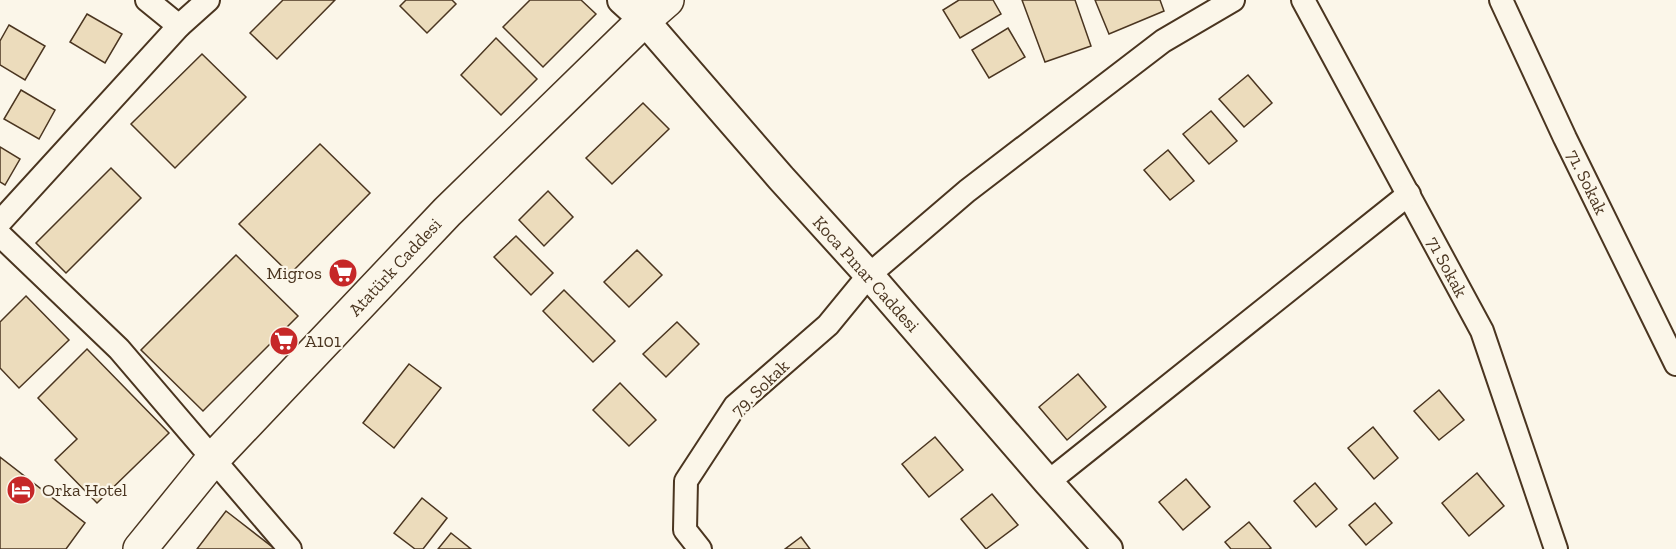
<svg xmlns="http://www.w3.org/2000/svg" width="1676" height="549" font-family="'Zilla Slab',serif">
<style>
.building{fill:#ecdcbc;stroke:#4a3520;stroke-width:1.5}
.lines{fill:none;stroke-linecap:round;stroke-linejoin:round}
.minor-casing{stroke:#4a3520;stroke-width:26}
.tertiary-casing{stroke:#4a3520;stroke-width:32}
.primary-casing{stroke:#4a3520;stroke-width:36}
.minor{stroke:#fbf6e9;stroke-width:22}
.tertiary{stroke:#fbf6e9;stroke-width:28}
.primary{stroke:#fbf6e9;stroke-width:33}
.labels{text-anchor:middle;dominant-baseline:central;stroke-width:4.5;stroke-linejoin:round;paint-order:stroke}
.street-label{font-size:18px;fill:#4a3520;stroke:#fbf6e9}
.poi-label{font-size:18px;fill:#4a3520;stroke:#fbf6e9;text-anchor:start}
</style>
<rect width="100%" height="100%" fill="#fbf6e9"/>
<g class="building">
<path d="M283,0H335L277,59L250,33Z"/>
<path d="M406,0H452L456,4L427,33L400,6Z"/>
<path d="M530,0H581L596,14L543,67L503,27Z"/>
<path d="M959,0H993L1001,14L960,38L943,10Z"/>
<path d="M1022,0H1075L1091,46L1045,62Z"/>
<path d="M1095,0H1160L1164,11L1109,34Z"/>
<path d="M87,14L122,34L105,63L70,42Z"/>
<path d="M9,25L45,46L25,80L0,65V41Z"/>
<path d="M1008,28L1025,57L989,78L972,50Z"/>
<path d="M496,38L537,79L501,115L461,75Z"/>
<path d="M202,54L246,97L175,168L131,124Z"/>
<path d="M1248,75L1272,103L1244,127L1219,99Z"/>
<path d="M21,90L55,110L39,139L4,119Z"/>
<path d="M643,103L669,129L612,184L586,158Z"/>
<path d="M1211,111L1237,141L1209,164L1183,134Z"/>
<path d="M320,144L370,193L290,274L239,224Z"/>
<path d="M0,147L20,159L5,185L0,182Z"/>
<path d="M1168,150L1194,181L1170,200L1144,170Z"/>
<path d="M111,168L141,198L66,273L36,243Z"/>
<path d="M548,191L573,217L544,246L519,220Z"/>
<path d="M516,236L553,273L531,295L494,257Z"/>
<path d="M637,250L662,275L629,307L604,282Z"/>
<path d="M236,255L298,316L203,411L141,350Z"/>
<path d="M564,290L615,341L593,362L543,311Z"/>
<path d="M26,296L69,340L19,388L0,368V322Z"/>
<path d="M677,322L699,344L666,377L643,354Z"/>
<path d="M87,349L169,433L97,503L55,460L77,439L38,398Z"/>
<path d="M409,364L441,388L394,448L363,423Z"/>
<path d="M1078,374L1106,407L1067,440L1039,407Z"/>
<path d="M620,383L656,420L629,446L593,410Z"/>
<path d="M1439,390L1464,420L1439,440L1414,411Z"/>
<path d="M1373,427L1398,458L1374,479L1348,448Z"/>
<path d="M935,437L963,470L929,497L902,464Z"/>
<path d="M0,457L85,523L66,549H0Z"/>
<path d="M1477,473L1504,506L1469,536L1442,503Z"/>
<path d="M1186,479L1210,507L1183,530L1159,502Z"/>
<path d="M1315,483L1337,509L1316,527L1294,501Z"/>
<path d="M992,494L1018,525L986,549L961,519Z"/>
<path d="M422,498L447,518L423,549H415L394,533Z"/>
<path d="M1375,503L1392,523L1366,545L1349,525Z"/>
<path d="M226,511L275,549H197Z"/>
<path d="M1249,522L1271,548L1269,549H1231L1225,542Z"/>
<path d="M451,533L471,549H438Z"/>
<path d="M801,537L810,549H785Z"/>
</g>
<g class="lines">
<g class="minor-casing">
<g id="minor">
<path d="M147,0L179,26"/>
<path d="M1303,0L1482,331L1556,549"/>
<path d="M1501,0L1565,138L1676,364"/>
<path d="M0,222L179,26L208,0"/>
<path d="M0,235L119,349L290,549"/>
<path d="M1048,482L1409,194"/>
<path d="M700,549L685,530L686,481L735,406L828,325L869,275L967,191L1163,41L1233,0"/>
</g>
</g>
<g class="tertiary-casing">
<path id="tertiary" d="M622,0L644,20L781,178L869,275L1048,482L1108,549"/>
</g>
<g class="primary-casing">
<path id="primary" d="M140,549L213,459L447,212L644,20L667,0"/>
</g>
<use href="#minor" class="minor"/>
<use href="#tertiary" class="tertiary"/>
<use href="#primary" class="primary"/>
</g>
<defs>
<g id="supermarket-disc" transform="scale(1.5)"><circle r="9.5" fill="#c62828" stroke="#fbf6e9"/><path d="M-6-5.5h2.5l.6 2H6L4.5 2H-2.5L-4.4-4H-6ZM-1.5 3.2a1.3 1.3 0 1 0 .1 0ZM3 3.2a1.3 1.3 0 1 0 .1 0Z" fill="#fff"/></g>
<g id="hotel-disc" transform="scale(1.5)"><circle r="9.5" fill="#c62828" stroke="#fbf6e9"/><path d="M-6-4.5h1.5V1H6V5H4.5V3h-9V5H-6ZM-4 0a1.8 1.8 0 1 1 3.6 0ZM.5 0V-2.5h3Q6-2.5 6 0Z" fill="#fff"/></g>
</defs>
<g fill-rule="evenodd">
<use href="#supermarket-disc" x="343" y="273"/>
<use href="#supermarket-disc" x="284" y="341"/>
<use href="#hotel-disc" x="21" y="490"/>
</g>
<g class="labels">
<g class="street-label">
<text transform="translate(1587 182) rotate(64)">71. Sokak</text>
<text transform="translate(395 267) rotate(-47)">Atatürk Caddesi</text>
<text transform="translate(1447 267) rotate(62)">71 Sokak</text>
<text transform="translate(866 274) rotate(48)">Koca Pınar Caddesi</text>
<text transform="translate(760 388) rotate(-44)">79. Sokak</text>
</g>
<g class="poi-label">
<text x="322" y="273" text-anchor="end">Migros</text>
<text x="305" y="341">A101</text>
<text x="42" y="490">Orka Hotel</text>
</g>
</g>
</svg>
